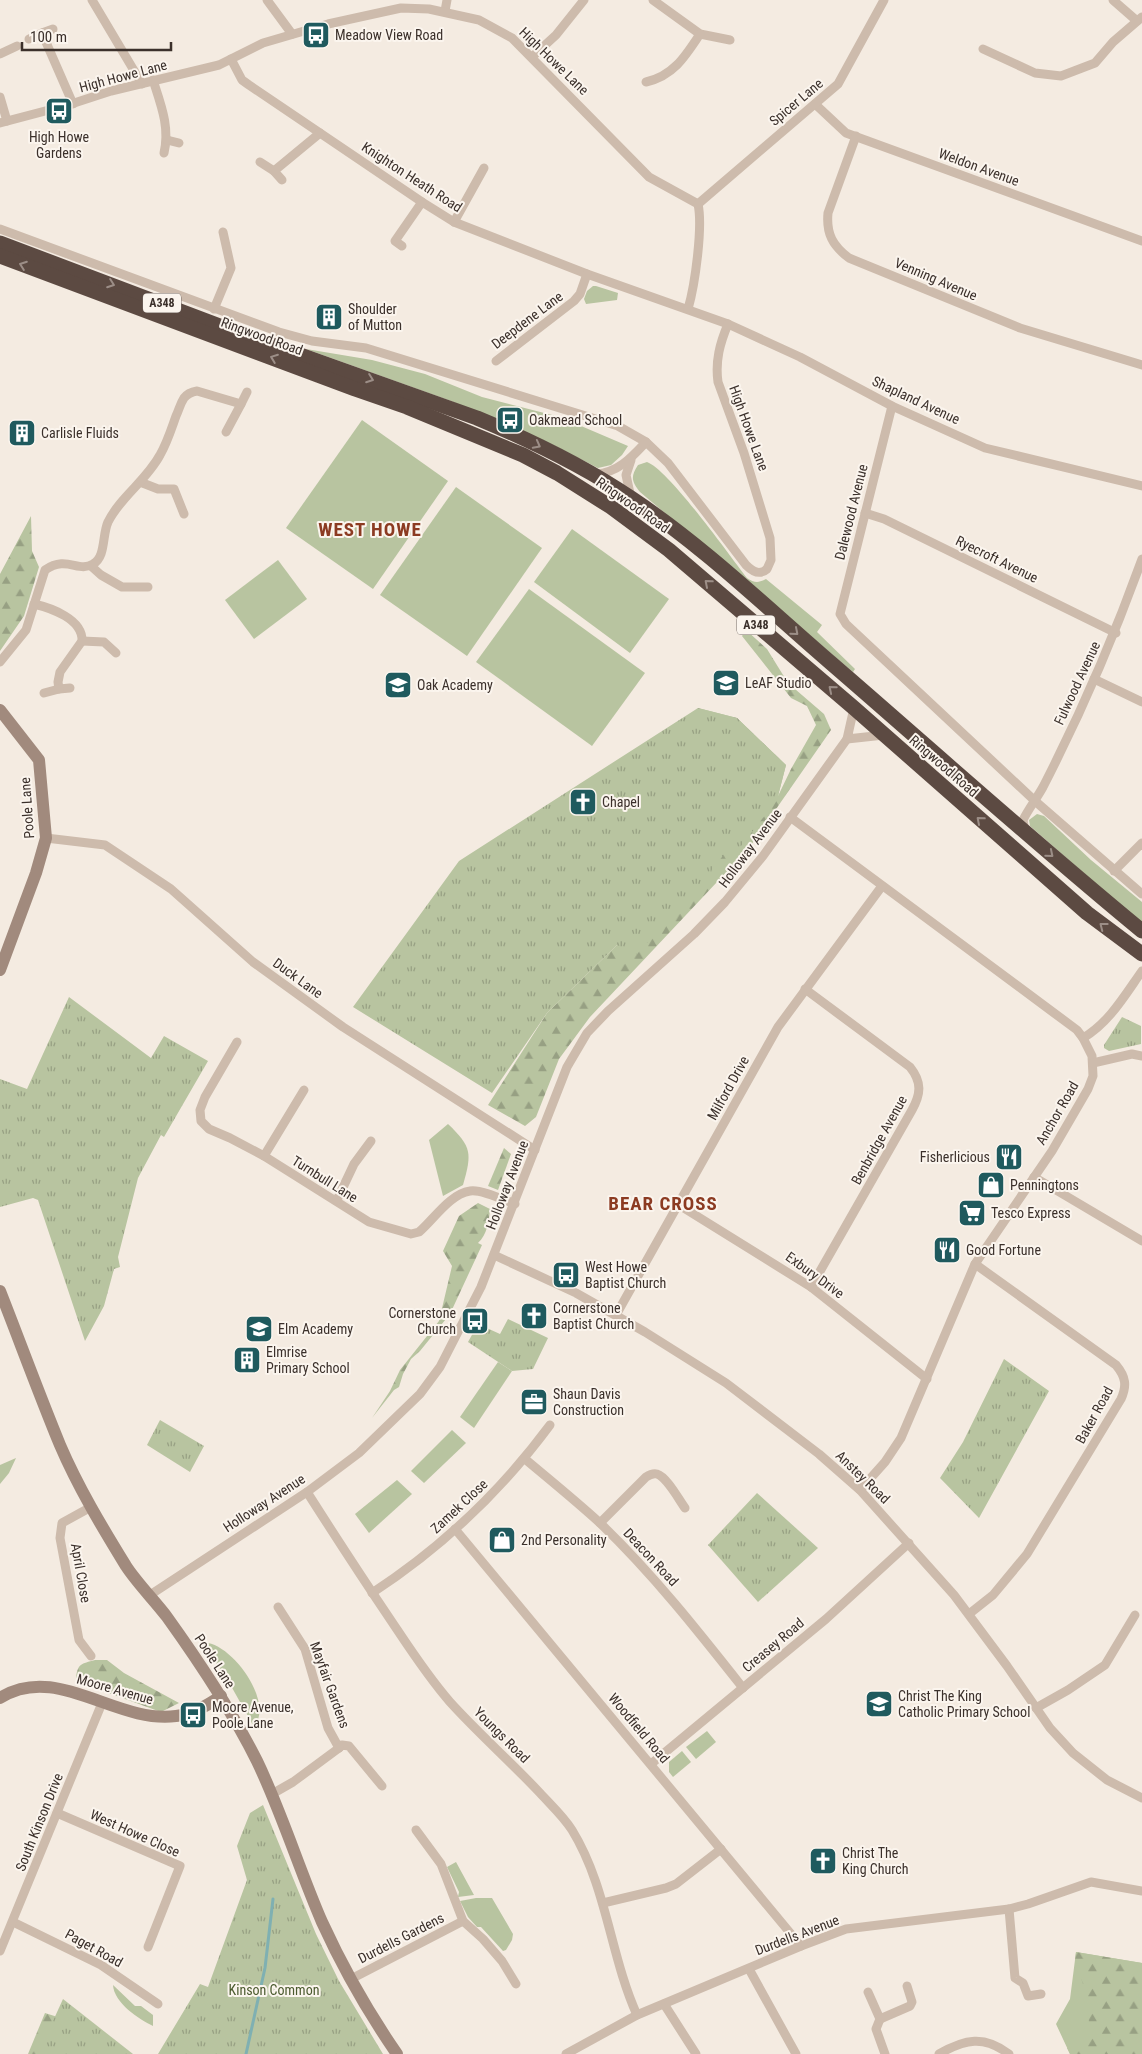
<svg xmlns="http://www.w3.org/2000/svg" width="1142" height="2054" font-family="'Roboto Condensed',sans-serif">
<style>
.grass{fill:#b8c4a0}
.forest{fill:url(#forest-firs)}
.park{fill:url(#park-tufts)}
.lines{fill:none;stroke-linecap:round;stroke-linejoin:round}
.stream{stroke:#7fb0b2;stroke-width:3}
.street{stroke:#cdbbac;stroke-width:9}
.secondary{stroke:#a18a7d;stroke-width:12}
.highway{stroke:#5c4a42;stroke-width:15}
.oneway{stroke:#9c8e87}
.labels{text-anchor:middle;dominant-baseline:central;stroke-width:4;stroke-linejoin:round;paint-order:stroke}
.shield{fill:#fbf5ee;stroke:#756b66;stroke-width:1}
.shield-label{font-size:12px;font-weight:bold;fill:#3b302b}
.poi-label{font-size:14px;fill:#3b302b;stroke:#fbf5ee;text-anchor:start}
.street-label{font-size:14px;fill:#3b302b;stroke:#fbf5ee}
.park-label{font-size:14px;fill:#4a5a2e;stroke:#fbf5ee}
.district-label{font-size:19px;font-weight:bold;letter-spacing:1px;fill:#8c3b22;stroke:#fbf5ee}
</style>
<defs>
<pattern id="forest-firs" width="22" height="20" patternUnits="userSpaceOnUse" patternTransform="scale(1.25)"><rect width="22" height="20" fill="#b8c4a0"/><path d="M5 1l3.5 6h-7zM16 11l3.5 6h-7z" fill="#97a083"/></pattern>
<pattern id="park-tufts" width="24" height="20" patternUnits="userSpaceOnUse" patternTransform="scale(1.25)"><rect width="24" height="20" fill="#b8c4a0"/><path d="M3 7l-1-3M5 7V3M7 7l1-3M15 17l-1-3M17 17v-4M19 17l1-3" fill="none" stroke="#97a083"/></pattern>
</defs>
<rect width="100%" height="100%" fill="#f4ebe1"/>
<g class="grass">
<path d="M593,286H596L618,293L617,300L586,304L584,299L587,291Z"/>
<path d="M306,349L372,360L425,374L482,397L560,417L628,446L622,455L611,465L598,468L555,446L451,401Z"/>
<path d="M362,420L448,481L373,589L286,528Z"/>
<path d="M647,462C669,470 729,555 747,578C754,583 759,583 766,579L822,625L817,632L855,669L853,672L640,492C632,482 630,477 638,465Z"/>
<path d="M456,487L542,548L467,656L380,595Z"/>
<path d="M572,529L669,599L630,653L534,582Z"/>
<path d="M278,560L307,599L254,639L225,600Z"/>
<path d="M529,589L645,673L592,746L476,662Z"/>
<path d="M1037,814L1044,816L1091,860L1142,902V924L1030,826L1029,820Z"/>
<path d="M448,1124C472,1147 472,1153 463,1185L443,1196L429,1140Z"/>
<path d="M498,1362L512,1371L474,1428L460,1417Z"/>
<path d="M452,1430L466,1443L424,1483L411,1471Z"/>
<path d="M16,1458L9,1473L0,1484V1465Z"/>
<path d="M397,1480L412,1494L369,1533L355,1514Z"/>
<path d="M208,1643C235,1648 274,1703 254,1727L226,1677L203,1645Z"/>
<path d="M707,1731L716,1742L696,1759L686,1747Z"/>
<path d="M682,1751L691,1762L673,1777L669,1772V1762Z"/>
<path d="M456,1862L474,1895L458,1897L459,1892L447,1867Z"/>
<path d="M476,1898H492L513,1934L512,1940L506,1950L503,1951L481,1927H477L468,1917L460,1901Z"/>
<path d="M1076,1952L1142,1963V2054H1070L1056,2024L1070,1999Z"/>
<path d="M113,1985L135,2006H141L153,2015V2026C139,2019 114,2003 113,1985Z"/>
</g>
<g class="forest">
<path d="M31,516L32,551L39,567L24,616L0,651V574Z"/>
<path d="M746,630L767,649L788,683L824,714L831,730L749,848L590,1017L559,1059L536,1117L525,1126L488,1105L547,1013L617,945L698,708L737,718L786,765L778,796L791,769L816,725L807,706L791,698L742,636Z"/>
<path d="M504,1148L511,1154L498,1190L488,1186Z"/>
<path d="M478,1203L490,1209C489,1221 487,1235 478,1243L482,1245L450,1314L420,1351L411,1359L403,1374L399,1387L394,1390L372,1418L390,1391L400,1370L439,1321L452,1266L443,1251L459,1216Z"/>
<path d="M95,1660H107L124,1673L179,1703L161,1712L81,1683L76,1678C78,1663 81,1664 95,1660Z"/>
<path d="M1076,1952L1142,1963V2054H1070L1067,2048L1080,2044L1090,2031L1085,1990L1075,1961Z"/>
<path d="M45,2013L67,2020L109,2054H28Z"/>
</g>
<g class="park">
<path d="M698,708L737,718L786,765L777,800L741,846L726,852L702,882L637,954L617,945L547,1013L492,1093L353,1007L459,861Z"/>
<path d="M69,997L151,1058L164,1036L208,1061L164,1137L161,1135L138,1178L118,1257L120,1267L114,1269L104,1306L85,1341L38,1200L33,1198L0,1207V1079L27,1089Z"/>
<path d="M1122,1017L1141,1026V1044L1109,1051L1104,1048V1045Z"/>
<path d="M508,1319L548,1338L533,1369L512,1371L468,1342L478,1324L500,1334Z"/>
<path d="M1004,1359L1049,1391L979,1518L940,1478L963,1442Z"/>
<path d="M160,1420L204,1446L190,1472L147,1445Z"/>
<path d="M757,1493L818,1548L758,1602L708,1545Z"/>
<path d="M263,1805L316,1934L339,1981L383,2054H158L200,1984L208,1987L247,1880L237,1846L250,1813Z"/>
<path d="M63,1999L133,2054H38Z"/>
</g>
<g class="lines">
<path class="stream" d="M246,2054L265,1968L273,1899"/>
<g class="street">
<path d="M92,0L142,84"/>
<path d="M267,0L292,34"/>
<path d="M653,0L700,34L730,40"/>
<path d="M1113,0L1137,21"/>
<path d="M445,11L447,0"/>
<path d="M42,33L53,29"/>
<path d="M29,39L42,33L73,104"/>
<path d="M983,49L1035,73L1061,76L1095,63L1113,42L1142,17"/>
<path d="M0,54L17,46"/>
<path d="M532,57L556,35L584,0"/>
<path d="M231,59L242,80L249,85L422,202L454,222L587,274L728,324L800,357L892,406L985,448L1142,486"/>
<path d="M153,80C161,105 170,127 164,153"/>
<path d="M646,82C673,76 685,57 700,34"/>
<path d="M0,97L7,121"/>
<path d="M815,104L846,133L1142,241"/>
<path d="M0,123L68,105L111,91L219,65L263,43L328,24L401,8L429,9L479,20L512,38L649,177L698,204C703,227 695,285 688,309"/>
<path d="M856,136L828,213C826,234 833,246 849,258L1020,328L1142,365"/>
<path d="M167,140L179,143"/>
<path d="M260,162L274,171"/>
<path d="M282,180L274,171L320,133"/>
<path d="M698,204L838,84L884,0"/>
<path d="M454,222L484,168"/>
<path d="M0,229L279,332L312,341L366,348L618,426L646,442L668,463L746,565C752,571 759,576 767,569L771,560L770,538L744,453L718,382C715,361 720,343 728,324"/>
<path d="M402,246L395,241L422,202"/>
<path d="M214,309L231,268L223,232"/>
<path d="M496,361L574,301L580,294L587,274"/>
<path d="M892,406L840,614L846,624L1035,801L1142,894"/>
<path d="M226,432L241,404"/>
<path d="M631,460L626,475L631,498"/>
<path d="M596,474C618,473 632,457 646,442"/>
<path d="M140,482L158,489H174L184,514"/>
<path d="M865,513L884,519L1116,633"/>
<path d="M91,566L101,575L122,587H148"/>
<path d="M34,604C51,608 83,619 82,641L60,672L58,682L59,689L70,688"/>
<path d="M82,641L104,642L116,653"/>
<path d="M0,662L26,630L45,570C67,555 78,573 93,564C106,557 102,535 108,522C121,496 146,481 160,455C167,443 171,430 176,416C179,410 180,404 184,398C187,394 191,392 197,391L241,404L247,392"/>
<path d="M1094,679L1142,702"/>
<path d="M44,693L59,689"/>
<path d="M854,708L847,739L884,735"/>
<path d="M790,817L1077,1030L1083,1038L1092,1056L1093,1076L1088,1089L1052,1151L975,1264L901,1438L885,1462L860,1490"/>
<path d="M1025,832L1023,820C1029,808 1037,798 1043,787C1081,713 1114,637 1142,559"/>
<path d="M46,838L105,845L171,889L253,962L343,1027L535,1150"/>
<path d="M1114,871L1142,843"/>
<path d="M805,989L910,1067C922,1082 921,1094 912,1110L811,1287"/>
<path d="M1083,1038C1109,1023 1125,995 1142,971"/>
<path d="M237,1042L205,1097L200,1110L201,1121L209,1129L230,1138L264,1156L369,1222L411,1234L419,1232C434,1219 450,1194 470,1191C481,1189 504,1200 515,1204"/>
<path d="M1093,1063L1132,1054L1142,1056"/>
<path d="M264,1156L304,1090"/>
<path d="M1034,1177L1142,1241"/>
<path d="M337,1200L354,1164L371,1141"/>
<path d="M679,1205L811,1287L927,1379"/>
<path d="M494,1255L576,1293L645,1332L726,1383L819,1454L860,1490L954,1595L1007,1666L1050,1728L1073,1753L1107,1780L1142,1798"/>
<path d="M616,1315L778,1027L882,886"/>
<path d="M525,1459C550,1480 576,1501 600,1523C653,1574 698,1631 743,1688"/>
<path d="M307,1492C335,1536 363,1579 392,1622C410,1649 428,1677 450,1702C478,1733 511,1762 540,1793C551,1805 564,1817 572,1830C607,1887 610,1955 637,2015"/>
<path d="M91,1507L62,1523L60,1538L79,1640L91,1656"/>
<path d="M600,1523L646,1477C649,1475 653,1473 657,1474C667,1477 679,1500 685,1508"/>
<path d="M455,1529L801,1946"/>
<path d="M372,1593C441,1548 501,1491 550,1425"/>
<path d="M150,1595L307,1492L359,1453L420,1394L440,1367L481,1287L567,1067L587,1033L608,1011L694,934L725,902L763,856L847,739"/>
<path d="M278,1607L305,1649L328,1728L339,1748L342,1745L349,1746L382,1786"/>
<path d="M969,1614L993,1595L1027,1554L1121,1399C1127,1386 1126,1377 1116,1365L975,1264"/>
<path d="M1036,1708L1068,1690L1105,1665L1135,1615"/>
<path d="M651,1764L826,1619L909,1543"/>
<path d="M272,1794L293,1782L339,1748"/>
<path d="M57,1813L180,1866L148,1947"/>
<path d="M416,1830L441,1864L463,1921L483,1939L502,1961L516,1984"/>
<path d="M603,1903L666,1888L676,1884L721,1849"/>
<path d="M1009,1909L1015,1978L1023,1983L1028,1996L1041,1994"/>
<path d="M13,1922L101,1965L158,2004"/>
<path d="M0,1951L102,1703"/>
<path d="M749,1969L796,2054"/>
<path d="M351,1979L463,1921"/>
<path d="M868,1992L880,2019L876,2029L885,2054"/>
<path d="M664,2004L696,2054"/>
<path d="M880,2019L910,2006L912,2002L907,1986"/>
<path d="M566,2054L637,2015L801,1946L846,1929L1009,1909L1028,1904L1091,1882L1142,1891"/>
<path d="M939,2054C965,2039 984,2035 1009,2054"/>
</g>
<g class="secondary">
<path d="M0,710L39,760L46,838L36,873L0,970"/>
<path d="M0,1291C20,1342 39,1394 60,1445C78,1487 102,1527 126,1566C137,1583 155,1601 167,1617C200,1663 232,1711 257,1761C282,1813 299,1869 322,1922C343,1968 368,2012 397,2054"/>
<path d="M0,1698C57,1662 115,1724 176,1716C193,1714 207,1706 221,1696"/>
</g>
<g class="highway">
<path d="M0,243L225,328L477,418C530,440 584,466 631,498C703,546 766,607 831,663C934,752 1036,844 1142,931"/>
<path d="M0,256L355,389L407,407L523,455L557,473L611,507L669,550L854,708L1087,913L1142,954"/>
</g>
</g>
<defs><path id="oneway-chevron" d="M-2-3.5L2.5 0L-2 3.5" fill="none" stroke-width="1.6" stroke-linecap="round" stroke-linejoin="round" transform="scale(1.25)"/></defs>
<g class="oneway">
<use href="#oneway-chevron" transform="translate(23 265) rotate(-160)"/>
<use href="#oneway-chevron" transform="translate(111 284) rotate(20)"/>
<use href="#oneway-chevron" transform="translate(274 358) rotate(-159)"/>
<use href="#oneway-chevron" transform="translate(370 379) rotate(20)"/>
<use href="#oneway-chevron" transform="translate(537 445) rotate(28)"/>
<use href="#oneway-chevron" transform="translate(708 583) rotate(-139)"/>
<use href="#oneway-chevron" transform="translate(795 632) rotate(41)"/>
<use href="#oneway-chevron" transform="translate(832 689) rotate(-140)"/>
<use href="#oneway-chevron" transform="translate(980 820) rotate(-139)"/>
<use href="#oneway-chevron" transform="translate(1050 854) rotate(40)"/>
<use href="#oneway-chevron" transform="translate(1103 926) rotate(-142)"/>
</g>
<defs>
<g id="bus-square" transform="scale(1.4375)"><rect x="-9" y="-9" width="18" height="18" rx="4" fill="#1f5a5e" stroke="#fbf5ee"/><path d="M-5-6H5V4H4V6H2V4H-2V6H-4V4H-5ZM-3.5-4V0h7V-4ZM-3.5 1.2v1.5H-2V1.2ZM2 1.2v1.5H3.5V1.2Z" fill="#fff"/></g>
<g id="building-square" transform="scale(1.4375)"><rect x="-9" y="-9" width="18" height="18" rx="4" fill="#1f5a5e" stroke="#fbf5ee"/><path d="M-4-6H4V6H1V3H-1V6H-4ZM-2.5-4.3h1.7v1.8h-1.7ZM.8-4.3h1.7v1.8H.8ZM-2.5-1h1.7V.8h-1.7ZM.8-1h1.7V.8H.8Z" fill="#fff"/></g>
<g id="school-square" transform="scale(1.4375)"><rect x="-9" y="-9" width="18" height="18" rx="4" fill="#1f5a5e" stroke="#fbf5ee"/><path d="M0-5L7-2L0 1L-7-2ZM-4 1L0 2.5L4 1V4Q0 6-4 4Z" fill="#fff"/></g>
<g id="church-square" transform="scale(1.4375)"><rect x="-9" y="-9" width="18" height="18" rx="4" fill="#1f5a5e" stroke="#fbf5ee"/><path d="M-1.2-6h2.4v3.5h3.3v2.4h-3.3V6h-2.4V-.1h-3.3v-2.4h3.3Z" fill="#fff"/></g>
<g id="restaurant-square" transform="scale(1.4375)"><rect x="-9" y="-9" width="18" height="18" rx="4" fill="#1f5a5e" stroke="#fbf5ee"/><path d="M-5-6h1v4h1v-4h1v4h1v-4h1v5L-1.5 .5V6h-2V.5L-5-1ZM5-6V6H3V1.5H1.5Q1.5-4 5-6Z" fill="#fff"/></g>
<g id="shop-square" transform="scale(1.4375)"><rect x="-9" y="-9" width="18" height="18" rx="4" fill="#1f5a5e" stroke="#fbf5ee"/><path d="M-5-2.5h2.3a2.7 3.5 0 0 1 5.4 0H5L5.5 6h-11ZM-1.5-2.5h3a1.5 2.3 0 0 0-3 0Z" fill="#fff"/></g>
<g id="supermarket-square" transform="scale(1.4375)"><rect x="-9" y="-9" width="18" height="18" rx="4" fill="#1f5a5e" stroke="#fbf5ee"/><path d="M-6-5.5h2.5l.6 2H6L4.5 2H-2.5L-4.4-4H-6ZM-1.5 3.2a1.3 1.3 0 1 0 .1 0ZM3 3.2a1.3 1.3 0 1 0 .1 0Z" fill="#fff"/></g>
<g id="office-square" transform="scale(1.4375)"><rect x="-9" y="-9" width="18" height="18" rx="4" fill="#1f5a5e" stroke="#fbf5ee"/><path d="M-6-3h4V-5.5h4V-3h4V5H-6ZM-1-4.5V-3h2v-1.5ZM-6 0V1H6V0Z" fill="#fff"/></g>
</defs>
<g fill-rule="evenodd">
<use href="#bus-square" x="316" y="35"/>
<use href="#bus-square" x="59" y="111"/>
<use href="#building-square" x="329" y="317"/>
<use href="#bus-square" x="510" y="420"/>
<use href="#building-square" x="22" y="433"/>
<use href="#school-square" x="726" y="683"/>
<use href="#school-square" x="398" y="685"/>
<use href="#church-square" x="583" y="802"/>
<use href="#restaurant-square" x="1009" y="1157"/>
<use href="#shop-square" x="991" y="1185"/>
<use href="#supermarket-square" x="972" y="1213"/>
<use href="#restaurant-square" x="947" y="1250"/>
<use href="#bus-square" x="566" y="1275"/>
<use href="#church-square" x="534" y="1316"/>
<use href="#bus-square" x="475" y="1321"/>
<use href="#school-square" x="259" y="1329"/>
<use href="#building-square" x="247" y="1360"/>
<use href="#office-square" x="534" y="1402"/>
<use href="#shop-square" x="502" y="1540"/>
<use href="#school-square" x="879" y="1704"/>
<use href="#bus-square" x="193" y="1715"/>
<use href="#church-square" x="823" y="1861"/>
</g>
<g class="labels">
<g class="shield">
<rect x="143" y="293.5" width="38" height="19" rx="4"/>
<rect x="737" y="615.5" width="38" height="19" rx="4"/>
</g>
<g class="shield-label">
<text x="162" y="303">A348</text>
<text x="756" y="625">A348</text>
</g>
<g class="poi-label">
<text x="335" y="35">Meadow View Road</text>
<text x="59" y="137" text-anchor="middle">High Howe<tspan x="59" dy="16">Gardens</tspan></text>
<text x="348" y="309">Shoulder<tspan x="348" dy="16">of Mutton</tspan></text>
<text x="529" y="420">Oakmead School</text>
<text x="41" y="433">Carlisle Fluids</text>
<text x="745" y="683">LeAF Studio</text>
<text x="417" y="685">Oak Academy</text>
<text x="602" y="802">Chapel</text>
<text x="990" y="1157" text-anchor="end">Fisherlicious</text>
<text x="1010" y="1185">Penningtons</text>
<text x="991" y="1213">Tesco Express</text>
<text x="966" y="1250">Good Fortune</text>
<text x="585" y="1267">West Howe<tspan x="585" dy="16">Baptist Church</tspan></text>
<text x="553" y="1308">Cornerstone<tspan x="553" dy="16">Baptist Church</tspan></text>
<text x="456" y="1313" text-anchor="end">Cornerstone<tspan x="456" dy="16">Church</tspan></text>
<text x="278" y="1329">Elm Academy</text>
<text x="266" y="1352">Elmrise<tspan x="266" dy="16">Primary School</tspan></text>
<text x="553" y="1394">Shaun Davis<tspan x="553" dy="16">Construction</tspan></text>
<text x="521" y="1540">2nd Personality</text>
<text x="898" y="1696">Christ The King<tspan x="898" dy="16">Catholic Primary School</tspan></text>
<text x="212" y="1707">Moore Avenue,<tspan x="212" dy="16">Poole Lane</tspan></text>
<text x="842" y="1853">Christ The<tspan x="842" dy="16">King Church</tspan></text>
</g>
<g class="street-label">
<text transform="translate(554 61) rotate(44)">High Howe Lane</text>
<text transform="translate(123 76) rotate(-15)">High Howe Lane</text>
<text transform="translate(796 102) rotate(-40)">Spicer Lane</text>
<text transform="translate(979 167) rotate(20)">Weldon Avenue</text>
<text transform="translate(412 177) rotate(33)">Knighton Heath Road</text>
<text transform="translate(936 279) rotate(23)">Venning Avenue</text>
<text transform="translate(527 320) rotate(-37)">Deepdene Lane</text>
<text transform="translate(262 336) rotate(20)">Ringwood Road</text>
<text transform="translate(916 400) rotate(25)">Shapland Avenue</text>
<text transform="translate(749 428) rotate(70)">High Howe Lane</text>
<text transform="translate(633 505) rotate(35)">Ringwood Road</text>
<text transform="translate(851 512) rotate(-76)">Dalewood Avenue</text>
<text transform="translate(997 559) rotate(26)">Ryecroft Avenue</text>
<text transform="translate(1077 683) rotate(-65)">Fulwood Avenue</text>
<text transform="translate(944 766) rotate(41)">Ringwood Road</text>
<text transform="translate(27 808) rotate(-94)">Poole Lane</text>
<text transform="translate(750 848) rotate(-53)">Holloway Avenue</text>
<text transform="translate(298 978) rotate(36)">Duck Lane</text>
<text transform="translate(728 1088) rotate(-61)">Milford Drive</text>
<text transform="translate(1057 1113) rotate(-60)">Anchor Road</text>
<text transform="translate(879 1140) rotate(-61)">Benbridge Avenue</text>
<text transform="translate(325 1179) rotate(32)">Turnbull Lane</text>
<text transform="translate(507 1185) rotate(-69)">Holloway Avenue</text>
<text transform="translate(815 1275) rotate(36)">Exbury Drive</text>
<text transform="translate(1094 1415) rotate(-61)">Baker Road</text>
<text transform="translate(863 1477) rotate(44)">Anstey Road</text>
<text transform="translate(264 1503) rotate(-33)">Holloway Avenue</text>
<text transform="translate(459 1506) rotate(-43)">Zamek Close</text>
<text transform="translate(651 1557) rotate(47)">Deacon Road</text>
<text transform="translate(81 1573) rotate(80)">April Close</text>
<text transform="translate(773 1645) rotate(-40)">Creasey Road</text>
<text transform="translate(215 1661) rotate(57)">Poole Lane</text>
<text transform="translate(330 1685) rotate(70)">Mayfair Gardens</text>
<text transform="translate(115 1689) rotate(16)">Moore Avenue</text>
<text transform="translate(639 1728) rotate(50)">Woodfield Road</text>
<text transform="translate(502 1735) rotate(45)">Youngs Road</text>
<text transform="translate(39 1822) rotate(-68)">South Kinson Drive</text>
<text transform="translate(135 1833) rotate(24)">West Howe Close</text>
<text transform="translate(797 1935) rotate(-21)">Durdells Avenue</text>
<text transform="translate(401 1938) rotate(-27)">Durdells Gardens</text>
<text transform="translate(94 1948) rotate(29)">Paget Road</text>
</g>
<g class="park-label">
<text x="274" y="1990">Kinson Common</text>
</g>
<g class="district-label">
<text x="370" y="529">WEST HOWE</text>
<text x="663" y="1203">BEAR CROSS</text>
</g>
</g>
<path d="M22 42v8h149v-8" fill="none" stroke="#3b302b" stroke-width="2.5"/>
<text x="30" y="42" font-size="15" fill="#3b302b" stroke="#fbf5ee" stroke-width="4" paint-order="stroke">100 m</text>
</svg>
